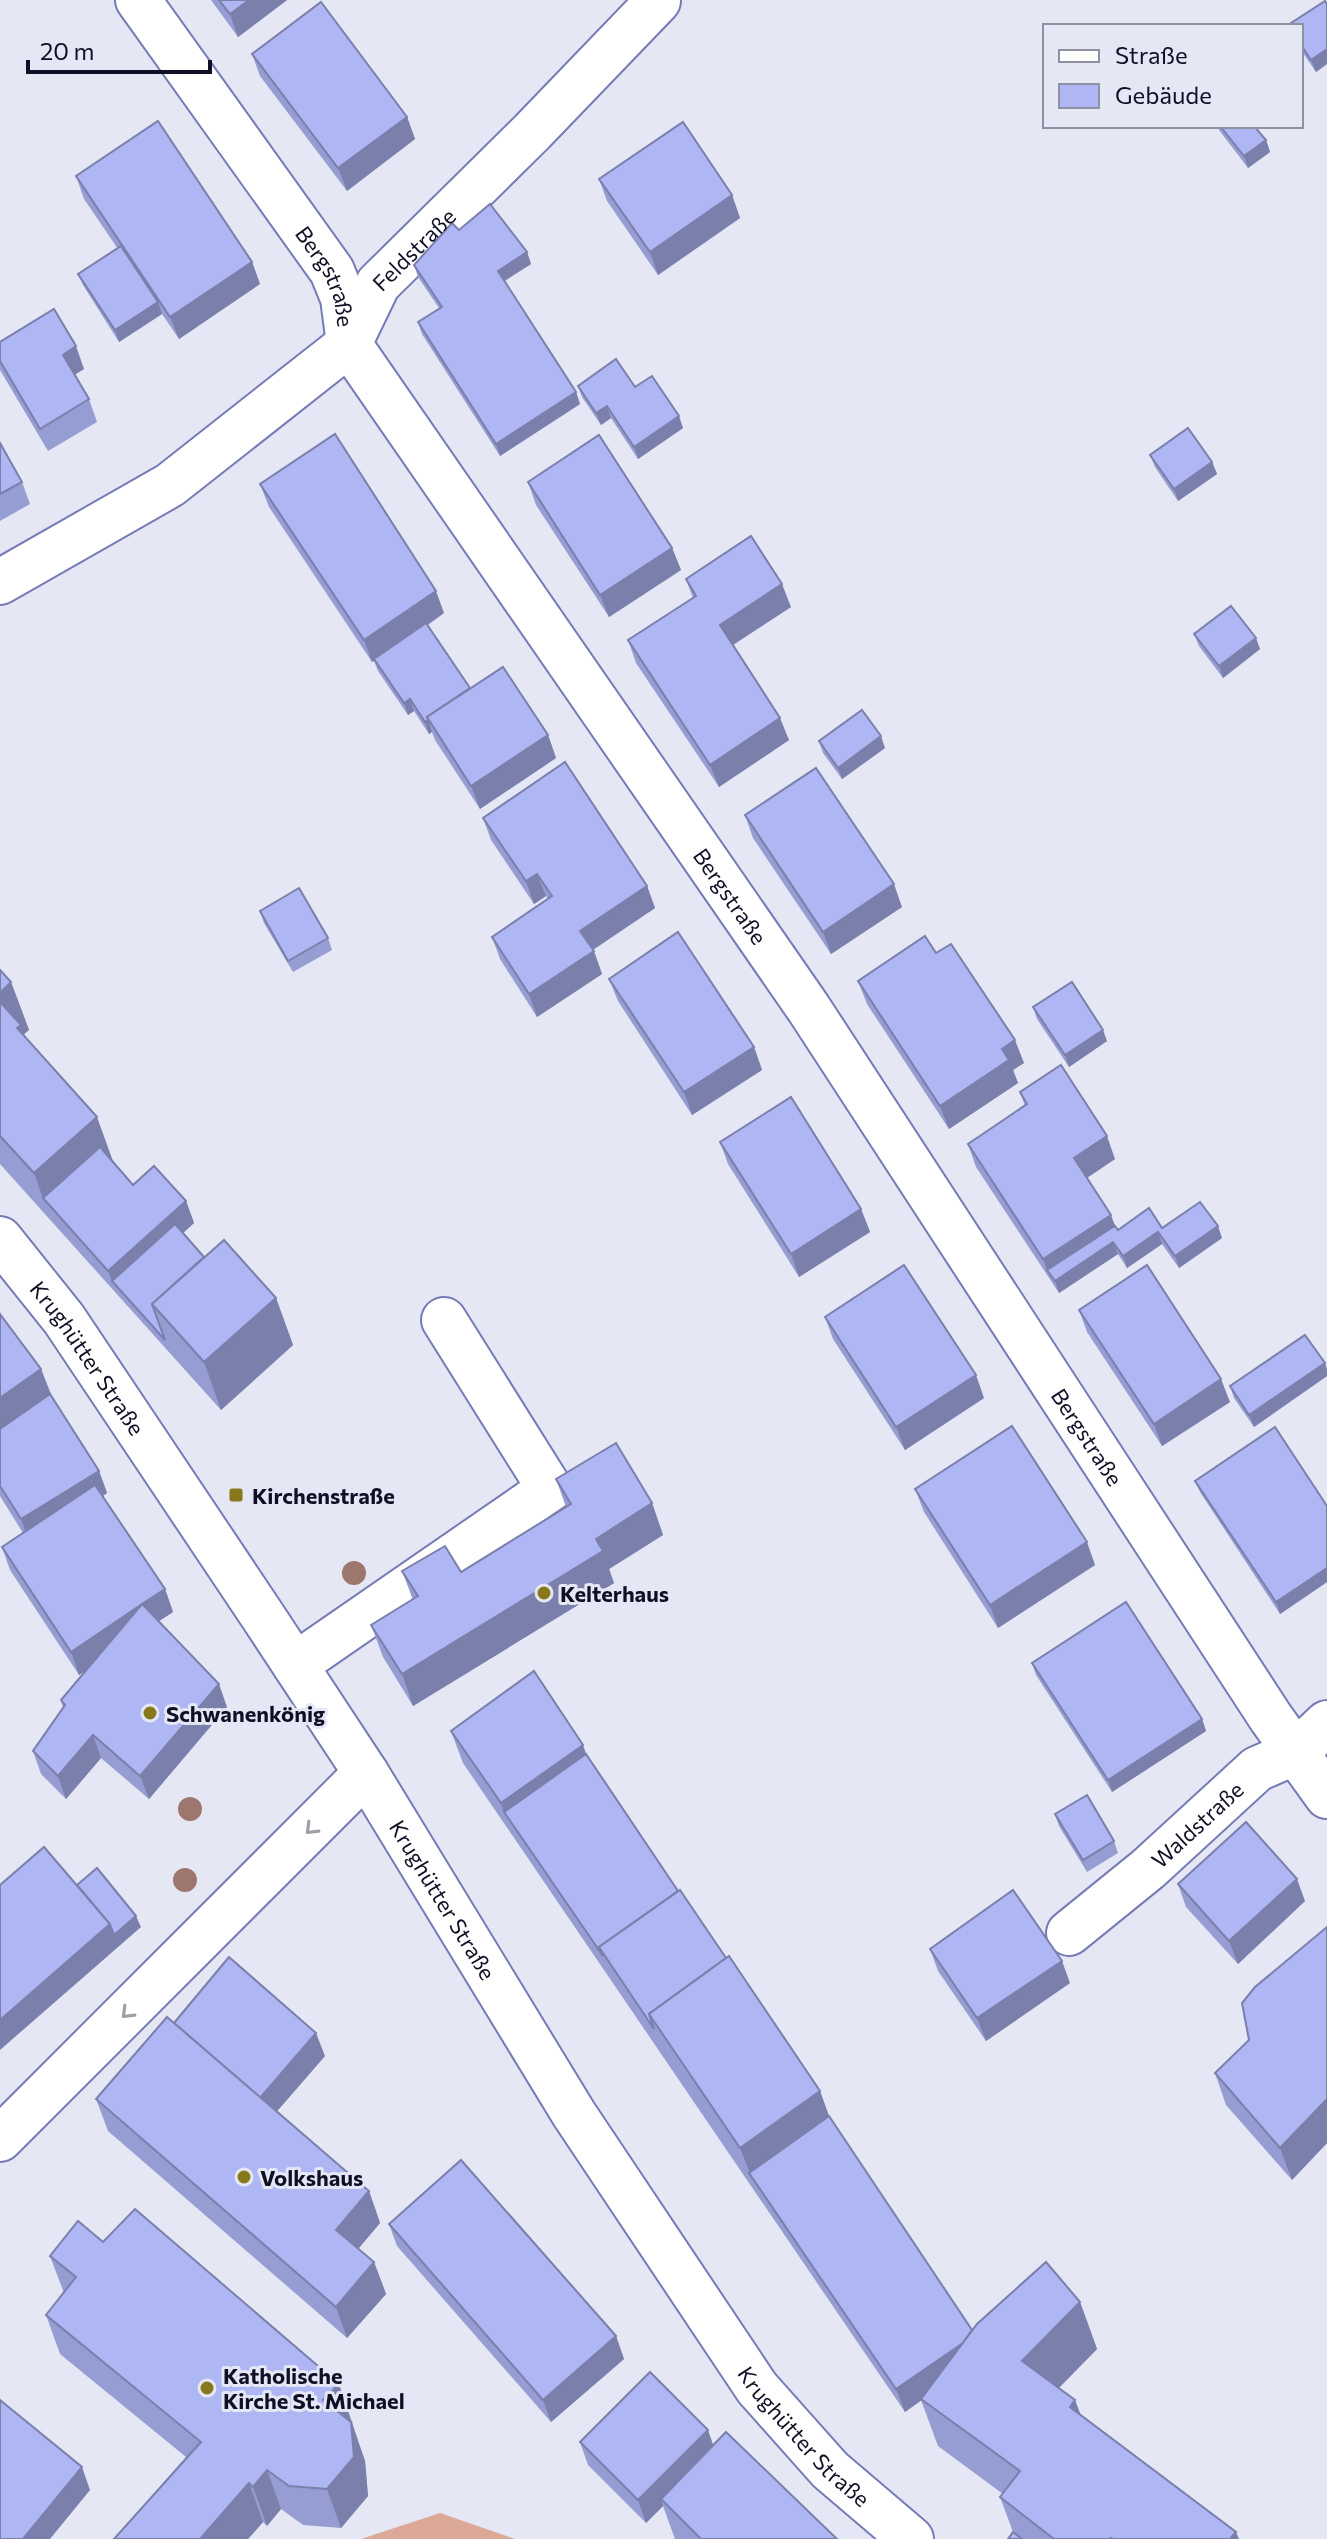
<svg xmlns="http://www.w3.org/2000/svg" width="1327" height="2539" font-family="Commissioner,sans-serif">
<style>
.green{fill:#dca897}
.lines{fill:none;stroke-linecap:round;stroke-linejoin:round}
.minor-casing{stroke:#757bb6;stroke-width:48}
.minor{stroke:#fff;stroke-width:44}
.tree{fill:#9d776e}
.wall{fill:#969dd2}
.shaded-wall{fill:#7a7fab}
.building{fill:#aeb6f4;stroke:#7a7fab;stroke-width:2}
.oneway{stroke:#9f9fa8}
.poi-dot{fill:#87781c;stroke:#e5e7f4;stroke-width:3}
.labels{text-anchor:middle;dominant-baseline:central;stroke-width:6;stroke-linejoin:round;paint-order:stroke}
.street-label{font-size:22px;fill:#0f1026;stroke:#e5e7f4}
.poi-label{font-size:22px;font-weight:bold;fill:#0f1026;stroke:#e5e7f4;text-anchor:start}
</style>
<rect width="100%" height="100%" fill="#e5e7f4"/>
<path class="green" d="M440,2513L515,2539H361Z"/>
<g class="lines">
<g class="minor-casing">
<g id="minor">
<path id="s1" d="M138,0L332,271L343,298L349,344L809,1009L1271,1718L1327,1796"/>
<path id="s2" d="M0,582L170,485L349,344L378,284L532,132L658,1"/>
<path id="s3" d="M0,1239L64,1319L264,1618L366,1773L574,2114L757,2388L830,2470L911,2539"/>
<path d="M295,1665L550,1489L444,1320"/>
<path id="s4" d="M1069,1933L1148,1869L1257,1769L1296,1752L1327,1723"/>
<path d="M0,2139L366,1773"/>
</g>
</g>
<use href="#minor" class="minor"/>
</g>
<g class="tree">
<circle cx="354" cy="1573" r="12"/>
<circle cx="190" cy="1809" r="12"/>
<circle cx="185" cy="1880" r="12"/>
</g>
<g class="wall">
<path d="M211,0H287L238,37Z"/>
<path d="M1327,4V64L1316,72L1301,50V26Z"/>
<path d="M252,54L407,117L415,139L347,191L260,76Z"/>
<path d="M1216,126H1254L1266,140L1270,152L1248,168Z"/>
<path d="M76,176L252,262L260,284L179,339L162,314L119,342L83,285L78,274L118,249L84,199Z"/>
<path d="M599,179L732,195L740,218L658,275L607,201Z"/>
<path d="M459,230L527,252L531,264L505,281L576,392L580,404L500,456L422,334L418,322L439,308L418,277L414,265Z"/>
<path d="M0,342L84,369L74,375L89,399L97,422L48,451L0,370Z"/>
<path d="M578,386L635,387L683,428L638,459L611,418L601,425L582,397Z"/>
<path d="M0,443L22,482L30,504L0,521Z"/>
<path d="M1150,455L1212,462L1217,474L1178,501L1155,467Z"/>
<path d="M528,482L672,548L681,570L609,617L536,505Z"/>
<path d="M260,484L444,613L428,625L470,688L548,735L556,758L480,809L435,740L432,732L429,734L414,711L408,715L378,671L374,661L372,662L269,507Z"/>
<path d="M686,579L791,607L733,645L789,740L719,787L636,663L628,640L693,598Z"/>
<path d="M1194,634L1260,649L1223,678L1199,646Z"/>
<path d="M819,741L885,748L842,779L823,753Z"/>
<path d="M745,815L902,907L831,954L753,838Z"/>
<path d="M483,818L647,886L655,908L593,950L602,974L537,1017L500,959L492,937L548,900L546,896L534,904L491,840Z"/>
<path d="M260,911L328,938L332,950L293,972L264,923Z"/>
<path d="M936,953L1024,1063L1013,1070L1018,1083L949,1129L867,1004L858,981Z"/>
<path d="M0,970L11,982L29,1030L24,1034L26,1038L114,1163L133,1185L186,1201L194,1223L183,1233L204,1257L276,1298L293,1345L221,1410L0,1164Z"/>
<path d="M609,979L754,1047L762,1070L692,1115L618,1001Z"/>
<path d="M1033,1007L1107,1041L1069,1067L1037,1019Z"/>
<path d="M1020,1092L1115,1159L1087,1178L1118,1230L1162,1228L1222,1238L1179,1268L1162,1244L1127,1268L1118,1254L1059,1293L976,1167L968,1144L1025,1106Z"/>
<path d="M720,1142L861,1209L870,1232L799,1277L728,1164Z"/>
<path d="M1079,1310L1230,1402L1162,1446L1087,1332Z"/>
<path d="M0,1314L41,1369L51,1394L99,1471L107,1493L103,1496L165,1589L173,1612L159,1621L227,1707L149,1799L101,1758L66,1799L41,1774L33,1751L63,1708L61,1700L86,1670L79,1675L10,1570L2,1547L23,1533L0,1496Z"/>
<path d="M825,1317L984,1398L905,1450L833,1339Z"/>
<path d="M1325,1363L1327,1370V1376L1254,1427L1234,1398L1230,1386Z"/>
<path d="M556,1479L652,1503L663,1535L609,1569L614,1583L413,1706L383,1657L371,1625L413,1600L402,1571L461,1572L566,1507Z"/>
<path d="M1195,1481L1327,1506V1582L1280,1614L1200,1492Z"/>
<path d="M915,1489L1095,1565L998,1628L924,1512Z"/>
<path d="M1032,1663L1202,1719L1206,1731L1112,1792L1036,1675Z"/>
<path d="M451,1731L586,1754L678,1891L820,2091L829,2116L972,2330L1080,2302L1097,2349L1059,2388L1075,2400L1081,2416L1239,2539H1008L1013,2532L1000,2497L1003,2494L938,2446L921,2400L905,2412L463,1763Z"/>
<path d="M1055,1814L1114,1841L1118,1853L1087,1872L1059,1826Z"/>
<path d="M1178,1884L1305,1901L1238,1964L1186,1907Z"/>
<path d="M1327,1927V2143L1292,2180L1226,2105L1215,2073L1249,2040Z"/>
<path d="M930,1949L1070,1983L986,2041L938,1971Z"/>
<path d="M174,2023L325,2056L276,2112L369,2191L380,2223L358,2249L374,2262L386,2294L347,2338L108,2131L96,2099Z"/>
<path d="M389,2224L616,2336L624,2359L551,2422L397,2246Z"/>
<path d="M103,2242L353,2422L351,2424L365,2461L368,2496L341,2528L303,2525L281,2509L267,2526L263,2522L248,2539H114L186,2457L60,2354L46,2315L64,2293L50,2256Z"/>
<path d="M580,2442L713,2445L837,2539H675L663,2506L646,2523L588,2465Z"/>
</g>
<g class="shaded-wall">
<path d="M249,0H287L238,37L230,14Z"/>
<path d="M1327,49V64L1316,72L1311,60Z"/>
<path d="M407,117L415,139L347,191L338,168Z"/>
<path d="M1266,140L1270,152L1248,168L1244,156Z"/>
<path d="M732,195L740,218L658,275L650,252Z"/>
<path d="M527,252L531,264L502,282L498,271Z"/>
<path d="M252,262L260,284L179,339L170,317Z"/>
<path d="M158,302L162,314L119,342L115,330Z"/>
<path d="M76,346L84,369L71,377L63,355Z"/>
<path d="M576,392L580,404L500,456L496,444Z"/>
<path d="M607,406L611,418L601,425L596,413Z"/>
<path d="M679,416L683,428L638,459L634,447Z"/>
<path d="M1212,462L1217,474L1178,501L1174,489Z"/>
<path d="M672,548L681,570L609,617L600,595Z"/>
<path d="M782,584L791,607L728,648L720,625Z"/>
<path d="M436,591L444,613L372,662L364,640Z"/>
<path d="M1256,638L1260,649L1223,678L1219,666Z"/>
<path d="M410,699L414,711L408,715L404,703Z"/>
<path d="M780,718L789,740L719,787L710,765Z"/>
<path d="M428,720L432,732L429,734L425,722Z"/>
<path d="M548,735L556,758L480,809L471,786Z"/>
<path d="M881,736L885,748L842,779L838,768Z"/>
<path d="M537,874L546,896L534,904L526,881Z"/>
<path d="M894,884L902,907L831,954L823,932Z"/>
<path d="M647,886L655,908L588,953L580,931Z"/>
<path d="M594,951L602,974L537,1017L529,994Z"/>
<path d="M11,982L29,1030L24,1034L38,1073L0,1013V993Z"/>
<path d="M1103,1030L1107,1041L1069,1067L1065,1055Z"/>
<path d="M1015,1040L1024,1063L1013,1070L1018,1083L949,1129L940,1106L1002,1049Z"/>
<path d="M754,1047L762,1070L692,1115L684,1092Z"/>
<path d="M97,1117L114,1164L43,1198L34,1173Z"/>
<path d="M1107,1136L1115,1159L1082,1181L1074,1158Z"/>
<path d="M186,1201L194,1223L120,1290L112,1281L108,1271Z"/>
<path d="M861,1209L870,1232L799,1277L791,1254Z"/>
<path d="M1111,1215L1119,1237L1047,1270L1043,1259Z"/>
<path d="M1218,1226L1222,1238L1179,1268L1175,1256Z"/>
<path d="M1158,1232L1162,1244L1127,1268L1123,1256Z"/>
<path d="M1113,1242L1118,1254L1059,1293L1055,1281Z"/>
<path d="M276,1298L293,1345L221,1410L204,1362Z"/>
<path d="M1325,1363L1327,1370V1376L1254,1427L1249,1415Z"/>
<path d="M41,1369L59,1416L0,1458V1398Z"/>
<path d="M976,1375L984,1398L905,1450L896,1427Z"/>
<path d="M1221,1379L1230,1402L1162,1446L1154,1424Z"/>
<path d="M99,1471L107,1493L29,1542L21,1519Z"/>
<path d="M652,1503L663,1535L609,1569L614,1583L413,1706L402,1674L596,1539Z"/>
<path d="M1087,1542L1095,1565L998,1628L990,1605Z"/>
<path d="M1327,1568V1582L1280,1614L1276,1602Z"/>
<path d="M165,1589L173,1612L150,1627L142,1604Z"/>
<path d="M142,1604L150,1627L79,1675L71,1652Z"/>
<path d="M219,1684L227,1707L149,1799L140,1776Z"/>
<path d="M1202,1719L1206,1731L1112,1792L1108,1780Z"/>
<path d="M93,1735L101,1758L66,1799L58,1776Z"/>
<path d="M583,1745L594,1776L504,1812L501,1803Z"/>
<path d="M1297,1879L1305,1901L1238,1964L1229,1941Z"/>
<path d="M136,1916L141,1927L0,2050V2020L110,1924Z"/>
<path d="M1062,1961L1070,1983L986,2041L977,2018Z"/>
<path d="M316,2033L325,2056L266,2124L257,2101Z"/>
<path d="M820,2091L837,2139L750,2173L740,2148Z"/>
<path d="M1327,2099V2143L1292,2180L1280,2148Z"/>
<path d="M369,2191L380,2223L347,2262L336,2230Z"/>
<path d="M374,2262L386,2294L347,2338L336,2307Z"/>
<path d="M1080,2302L1097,2349L1039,2408L1022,2361Z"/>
<path d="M975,2334L983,2357L905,2412L896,2389Z"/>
<path d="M616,2336L624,2359L551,2422L543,2400Z"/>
<path d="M339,2384L365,2461L368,2496L341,2528L327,2489L323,2400Z"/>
<path d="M1075,2400L1092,2447L1070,2407Z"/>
<path d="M708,2430L716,2453L661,2499L663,2506L646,2523L638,2500Z"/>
<path d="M82,2467L90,2490L50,2539H23Z"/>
<path d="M267,2470L281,2509L267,2526L253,2487Z"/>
<path d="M249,2483L263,2522L248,2539H200Z"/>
<path d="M1236,2532L1239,2539H1230Z"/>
</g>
<g class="building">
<path d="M219,0H249L230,14Z"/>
<path d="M1325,1L1327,4V49L1311,60L1301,45V26L1288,25Z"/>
<path d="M321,2L407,117L338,168L252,54Z"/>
<path d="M158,121L252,262L170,317L76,176Z"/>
<path d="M683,122L732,195L650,252L599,179Z"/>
<path d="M1220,126H1254L1266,140L1244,156Z"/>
<path d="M490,204L527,252L498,271L576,392L496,444L418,322L442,307L414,265L452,223L459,230Z"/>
<path d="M121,246L158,302L115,330L78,274Z"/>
<path d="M54,309L76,346L63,355L89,399L40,429L0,361V342Z"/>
<path d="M616,359L635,387L652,376L679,416L634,447L607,406L596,413L578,386Z"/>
<path d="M1188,428L1212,462L1174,489L1150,455Z"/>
<path d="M335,434L436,591L364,640L260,484Z"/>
<path d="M599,435L672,548L600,595L528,482Z"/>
<path d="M0,443L22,482L0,494Z"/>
<path d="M751,536L782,584L720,625L780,718L710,765L628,640L696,596L686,579Z"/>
<path d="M1231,606L1256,638L1219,666L1194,634Z"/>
<path d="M426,623L470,688L427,717L428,720L425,722L410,699L404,703L374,659Z"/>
<path d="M503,667L548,735L471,786L427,717Z"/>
<path d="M862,710L881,736L838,768L819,741Z"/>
<path d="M565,762L647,886L580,931L594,951L529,994L492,937L552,896L537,874L526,881L483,818Z"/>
<path d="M816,768L894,884L823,932L745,815Z"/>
<path d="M299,888L328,938L288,961L260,911Z"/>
<path d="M678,932L754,1047L684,1092L609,979Z"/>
<path d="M925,936L936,953L951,944L1015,1040L1002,1049L1009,1060L940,1106L858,981Z"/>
<path d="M0,970L11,982L0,993Z"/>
<path d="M1072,982L1103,1030L1065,1055L1033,1007Z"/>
<path d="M0,1002L21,1025L17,1028L97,1117L34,1173L0,1136Z"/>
<path d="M1061,1065L1107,1136L1074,1158L1111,1215L1043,1259L968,1144L1027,1104L1020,1092Z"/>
<path d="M791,1097L861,1209L791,1254L720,1142Z"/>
<path d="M100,1147L133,1185L154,1166L186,1201L108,1271L43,1198Z"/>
<path d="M1200,1202L1218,1226L1175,1256L1158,1232L1123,1256L1113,1242L1055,1281L1047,1270L1113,1227L1115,1226L1118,1230L1149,1208L1162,1228Z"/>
<path d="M175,1224L204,1257L152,1304L165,1340L112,1281Z"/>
<path d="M224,1240L276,1298L204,1362L152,1304Z"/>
<path d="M904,1265L976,1375L896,1427L825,1317Z"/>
<path d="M1147,1265L1221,1379L1154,1424L1079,1310Z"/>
<path d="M0,1314L41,1369L0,1398Z"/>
<path d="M1305,1335L1325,1363L1249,1415L1230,1386Z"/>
<path d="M50,1394L99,1471L21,1519L0,1486V1429Z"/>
<path d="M1012,1426L1087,1542L990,1605L915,1489Z"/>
<path d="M1275,1427L1327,1506V1568L1276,1602L1195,1481Z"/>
<path d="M616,1443L652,1503L596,1539L603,1551L402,1674L371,1625L418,1596L402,1571L445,1546L461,1572L571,1504L556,1479Z"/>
<path d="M95,1485L165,1589L142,1604L219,1684L140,1776L93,1735L58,1776L33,1751L65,1705L61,1700L142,1604L71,1652L2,1547Z"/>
<path d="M1126,1602L1202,1719L1108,1780L1032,1663Z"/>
<path d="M534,1671L583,1745L501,1803L451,1731Z"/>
<path d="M586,1754L678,1891L599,1947L603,1956L504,1812Z"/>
<path d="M1087,1795L1114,1841L1083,1860L1055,1814Z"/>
<path d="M1246,1822L1297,1879L1229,1941L1178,1884Z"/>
<path d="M44,1847L110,1924L0,2020V1885Z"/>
<path d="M97,1868L136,1916L114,1935L110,1924L77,1885Z"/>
<path d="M680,1890L726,1958L649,2014L654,2029L599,1947Z"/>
<path d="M1013,1890L1062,1961L977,2018L930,1949Z"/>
<path d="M1327,1927V2099L1280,2148L1215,2073L1249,2040L1242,2003L1255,1987Z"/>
<path d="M729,1956L820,2091L740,2148L649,2014Z"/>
<path d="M229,1957L316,2033L260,2098L174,2023Z"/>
<path d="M167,2017L369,2191L336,2230L374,2262L336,2307L96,2099Z"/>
<path d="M829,2116L972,2330L963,2343L896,2389L749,2173Z"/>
<path d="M461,2160L616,2336L543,2400L389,2224Z"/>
<path d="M135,2209L339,2384L323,2400L351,2422L354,2457L327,2489L289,2486L267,2470L253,2487L249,2483L200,2539H114L201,2442L46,2315L76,2277L50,2256L78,2221L103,2242Z"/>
<path d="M1046,2262L1080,2302L1022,2361L1075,2400L1070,2407L1236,2532L1230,2539H1113L1111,2538L1110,2539H1054L1000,2497L1020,2471L921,2399L977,2324Z"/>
<path d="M650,2372L708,2430L638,2500L580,2442Z"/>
<path d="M0,2400L82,2467L23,2539H0Z"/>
<path d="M726,2432L837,2539H701L661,2499Z"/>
<path d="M1013,2532L1022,2539H1008Z"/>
</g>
<defs><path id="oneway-chevron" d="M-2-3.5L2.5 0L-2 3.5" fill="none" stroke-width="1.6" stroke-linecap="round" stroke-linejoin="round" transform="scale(2)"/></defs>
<g class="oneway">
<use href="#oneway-chevron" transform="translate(311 1829) rotate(135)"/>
<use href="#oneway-chevron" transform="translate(127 2013) rotate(135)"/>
</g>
<g class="poi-dot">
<rect x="228" y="1487" width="16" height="16" rx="4"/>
<circle cx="544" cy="1593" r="8"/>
<circle cx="150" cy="1713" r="8"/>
<circle cx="244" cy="2177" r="8"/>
<circle cx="207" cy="2388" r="8"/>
</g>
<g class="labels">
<g class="street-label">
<text stroke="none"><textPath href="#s2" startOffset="540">Feldstraße</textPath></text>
<text stroke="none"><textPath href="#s1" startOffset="336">Bergstraße</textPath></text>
<text stroke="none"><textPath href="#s1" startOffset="1080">Bergstraße</textPath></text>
<text stroke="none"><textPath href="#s3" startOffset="148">Krughütter Straße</textPath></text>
<text stroke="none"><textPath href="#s1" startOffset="1728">Bergstraße</textPath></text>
<text stroke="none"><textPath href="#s4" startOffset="168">Waldstraße</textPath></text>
<text stroke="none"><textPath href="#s3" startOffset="796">Krughütter Straße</textPath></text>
<text stroke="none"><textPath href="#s3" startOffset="1444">Krughütter Straße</textPath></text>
</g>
<g class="poi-label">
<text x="252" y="1495">Kirchenstraße</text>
<text x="560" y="1593">Kelterhaus</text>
<text x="166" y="1713">Schwanenkönig</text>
<text x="260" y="2177">Volkshaus</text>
<text x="223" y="2375">Katholische<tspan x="223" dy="25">Kirche St. Michael</tspan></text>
</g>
</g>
<rect x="1043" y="24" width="260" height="104" fill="#e5e7f4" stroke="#8f91a2" stroke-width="2"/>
<rect x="1059" y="50" width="40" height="12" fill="#ffffff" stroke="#8f91a2" stroke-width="2"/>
<text x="1115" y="64" font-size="24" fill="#0f1026">Straße</text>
<rect x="1059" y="84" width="40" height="24" fill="#aeb6f4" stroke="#8f91a2" stroke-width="2"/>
<text x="1115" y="104" font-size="24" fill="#0f1026">Gebäude</text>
<path d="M28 60v12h182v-12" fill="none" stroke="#0f1026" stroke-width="4"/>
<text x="40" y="60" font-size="24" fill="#0f1026" stroke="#e5e7f4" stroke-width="6" paint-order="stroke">20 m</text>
</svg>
